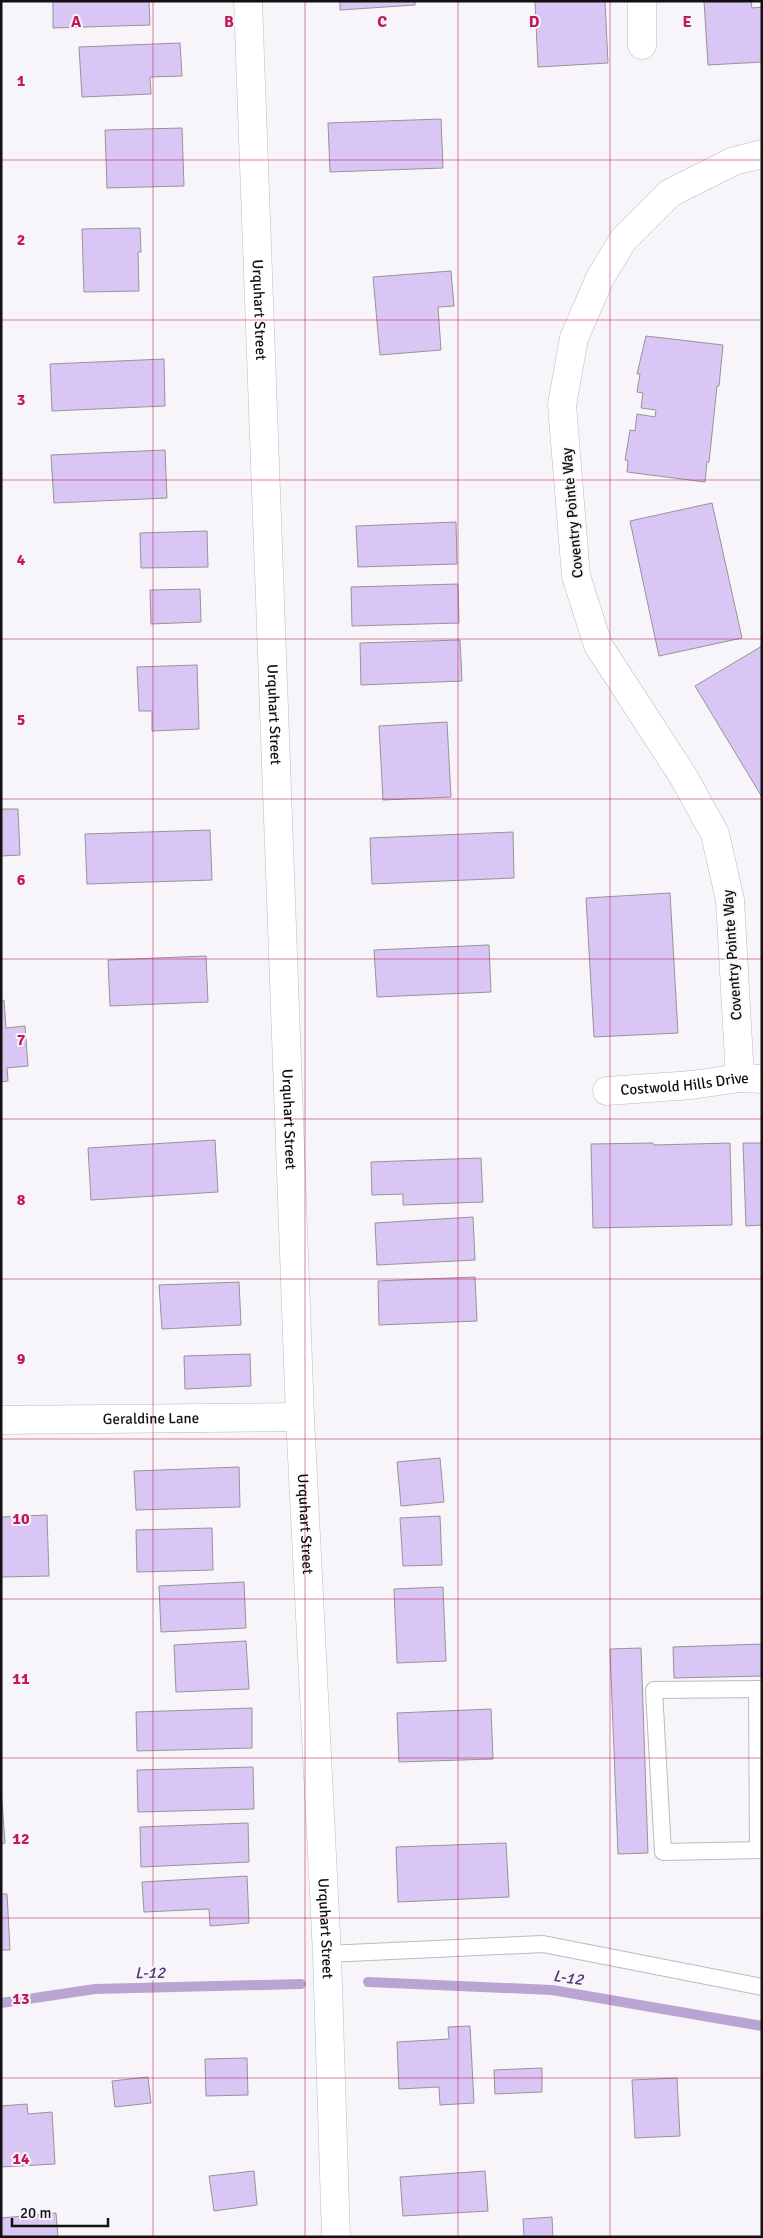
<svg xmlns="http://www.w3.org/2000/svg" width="763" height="2238" font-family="Signika,sans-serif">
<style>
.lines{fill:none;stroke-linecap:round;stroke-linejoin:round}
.stream{stroke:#b9a5d2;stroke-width:10}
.building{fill:#dac6f4;stroke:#969498}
.lane-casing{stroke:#bcbabe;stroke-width:18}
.street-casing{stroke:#bcbabe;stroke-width:29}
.lane{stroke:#fff;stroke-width:16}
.street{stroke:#fff;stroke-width:28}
.grid{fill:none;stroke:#c2185b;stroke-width:1;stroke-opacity:0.55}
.labels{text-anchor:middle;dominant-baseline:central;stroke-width:4;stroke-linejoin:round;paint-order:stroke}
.street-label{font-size:15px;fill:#111112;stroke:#f7f5f9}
.water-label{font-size:16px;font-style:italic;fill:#4f346d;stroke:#f7f5f9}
.grid-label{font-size:16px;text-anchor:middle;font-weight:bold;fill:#c2185b;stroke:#f7f5f9;stroke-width:4;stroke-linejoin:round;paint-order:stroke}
</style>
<rect width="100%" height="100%" fill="#f7f5f9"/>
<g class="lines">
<g class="stream">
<path d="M368,1982L552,1990L762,2026"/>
<path d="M1,2003L95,1989L301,1984"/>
</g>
</g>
<g class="building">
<path d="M53,1H149L150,25L53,28Z"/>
<path d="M340,1H415V5L340,10Z"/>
<path d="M535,1H605L608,63L538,67Z"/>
<path d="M704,1H751L752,8L762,7V62L708,65Z"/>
<path d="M180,43L182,76L150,77L151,94L82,97L79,47Z"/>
<path d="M441,119L443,168L330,172L328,123Z"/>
<path d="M182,128L184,186L107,188L105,130Z"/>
<path d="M140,228L141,252H138L139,291L84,292L82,229Z"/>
<path d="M451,271L454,306L438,307L441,350L380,355L373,277Z"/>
<path d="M646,336L723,345L719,386H717L709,462H707L705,482L627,472L628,461L625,460L630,430L635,431L637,414L655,417L656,410L641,408L643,393L637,392L640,374H637Z"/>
<path d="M164,359L165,406L52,411L50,364Z"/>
<path d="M165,450L167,498L54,503L51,455Z"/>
<path d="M712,503L742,638L659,656L630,521Z"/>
<path d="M456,522L457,564L358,567L356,526Z"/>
<path d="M207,531L208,567L141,568L140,533Z"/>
<path d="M458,584L459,623L352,626L351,587Z"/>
<path d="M200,589L201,622L151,624L150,590Z"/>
<path d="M460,640L462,681L361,685L360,643Z"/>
<path d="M762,646V797L695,686Z"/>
<path d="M197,665L199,729L152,731V711H139L137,667Z"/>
<path d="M447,722L451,797L383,800L379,726Z"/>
<path d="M1,809H18L20,855L1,856Z"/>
<path d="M210,830L212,880L87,884L85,834Z"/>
<path d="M513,832L514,878L372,884L370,838Z"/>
<path d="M670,893L678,1033L594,1037L586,898Z"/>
<path d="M489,945L491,992L377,997L374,950Z"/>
<path d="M206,956L208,1002L110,1006L108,960Z"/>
<path d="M4,1000L6,1028L25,1026L28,1066L7,1068L8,1081L1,1082V1001Z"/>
<path d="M215,1140L218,1192L91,1200L88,1148Z"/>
<path d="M653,1143L654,1145L730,1143L732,1225L593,1228L591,1144Z"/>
<path d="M743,1143H762V1225L746,1226Z"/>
<path d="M481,1158L483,1202L403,1205V1194L372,1195L371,1162Z"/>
<path d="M473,1217L475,1260L377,1265L375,1223Z"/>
<path d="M475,1277L477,1321L379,1325L378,1281Z"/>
<path d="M239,1282L241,1325L162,1329L159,1285Z"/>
<path d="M250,1354L251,1386L185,1389L184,1356Z"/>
<path d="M440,1458L444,1502L401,1506L397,1462Z"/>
<path d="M239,1467L240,1507L136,1510L134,1471Z"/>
<path d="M47,1515L49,1576L1,1577V1517Z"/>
<path d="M440,1516L442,1565L403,1566L400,1518Z"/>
<path d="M212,1528L213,1570L137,1572L136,1530Z"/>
<path d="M244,1582L246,1628L161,1632L159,1586Z"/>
<path d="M443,1587L446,1661L397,1663L394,1589Z"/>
<path d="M246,1641L249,1689L176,1692L174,1645Z"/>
<path d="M762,1644V1676L674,1678L673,1647Z"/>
<path d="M641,1648L648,1853L618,1854L610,1649Z"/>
<path d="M252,1708V1748L137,1751L136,1712Z"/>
<path d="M491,1709L493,1759L399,1762L397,1713Z"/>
<path d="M253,1767L254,1809L138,1812L137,1770Z"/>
<path d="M1,1787L5,1843L1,1844Z"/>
<path d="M248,1823L249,1862L141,1867L140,1827Z"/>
<path d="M506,1843L509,1897L398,1902L396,1847Z"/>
<path d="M247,1876L249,1923L210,1926L209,1909L144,1912L142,1882Z"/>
<path d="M1,1894H7L10,1950H1Z"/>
<path d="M470,2026L474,2103L440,2105L439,2087L399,2089L397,2042L449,2039L448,2027Z"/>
<path d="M247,2058L248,2095L206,2096L205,2059Z"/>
<path d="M542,2068V2092L495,2094L494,2070Z"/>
<path d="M148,2077L151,2103L115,2107L112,2081Z"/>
<path d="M677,2078L680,2136L635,2138L632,2080Z"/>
<path d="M27,2104L28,2114L52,2112L55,2164L1,2167V2106Z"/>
<path d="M254,2171L257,2205L214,2211L209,2176Z"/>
<path d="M485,2171L488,2211L403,2216L400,2177Z"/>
<path d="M56,2213L58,2237H1V2218Z"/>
<path d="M552,2217L553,2237H524L523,2219Z"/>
</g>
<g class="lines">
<g class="lane-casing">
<g id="lane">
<path d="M757,1689L758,1850"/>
<path d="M762,1689L654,1690L663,1852L762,1850"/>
<path d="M327,1954L543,1944L762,1987"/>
</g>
</g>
<g class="street-casing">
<g id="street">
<path id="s1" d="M248,1L300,1417L327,1954L336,2237"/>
<path d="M642,1V45"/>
<path d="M740,1078L730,900L715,834L683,776L598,645L576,576L562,405L574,338L600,278L623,240L670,193L734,161L762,154"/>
<path id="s2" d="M607,1091L692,1085L740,1078L762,1079"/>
<path id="s3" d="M1,1420L300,1417"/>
</g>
</g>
<use href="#lane" class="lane"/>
<use href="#street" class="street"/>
</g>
<path class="grid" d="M153,1V2237M305,1V2237M458,1V2237M610,1V2237M1,160H762M1,320H762M1,480H762M1,639H762M1,799H762M1,959H762M1,1119H762M1,1279H762M1,1439H762M1,1599H762M1,1758H762M1,1918H762M1,2078H762"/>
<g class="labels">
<g class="street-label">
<text stroke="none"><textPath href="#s1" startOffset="309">Urquhart Street</textPath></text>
<text transform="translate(572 513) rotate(-95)">Coventry Pointe Way</text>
<text stroke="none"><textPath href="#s1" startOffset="714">Urquhart Street</textPath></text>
<text transform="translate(732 955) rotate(-94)">Coventry Pointe Way</text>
<text stroke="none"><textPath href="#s2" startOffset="78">Costwold Hills Drive</textPath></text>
<text stroke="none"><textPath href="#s1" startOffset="1119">Urquhart Street</textPath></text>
<text stroke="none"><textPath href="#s3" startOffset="150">Geraldine Lane</textPath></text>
<text stroke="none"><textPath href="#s1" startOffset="1524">Urquhart Street</textPath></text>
<text stroke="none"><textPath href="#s1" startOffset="1929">Urquhart Street</textPath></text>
</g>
<g class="water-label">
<text transform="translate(150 1973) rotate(-1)">L-12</text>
<text transform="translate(568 1978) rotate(8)">L-12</text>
</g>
</g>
<g class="grid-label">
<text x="76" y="27">A</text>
<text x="229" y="27">B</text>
<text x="382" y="27">C</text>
<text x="534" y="27">D</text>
<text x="687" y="27">E</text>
<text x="21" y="86">1</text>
<text x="21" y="245">2</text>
<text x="21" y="405">3</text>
<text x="21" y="565">4</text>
<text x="21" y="725">5</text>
<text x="21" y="885">6</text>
<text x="21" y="1045">7</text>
<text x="21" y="1205">8</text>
<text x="21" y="1364">9</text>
<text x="21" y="1524">10</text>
<text x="21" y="1684">11</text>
<text x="21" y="1844">12</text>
<text x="21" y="2004">13</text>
<text x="21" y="2164">14</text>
</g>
<rect width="763" height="2238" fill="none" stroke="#111112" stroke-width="5"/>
<path d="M12 2218v8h96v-8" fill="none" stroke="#111112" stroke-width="2.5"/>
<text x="20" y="2218" font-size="15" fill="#111112" stroke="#f7f5f9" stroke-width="4" paint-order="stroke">20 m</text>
</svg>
